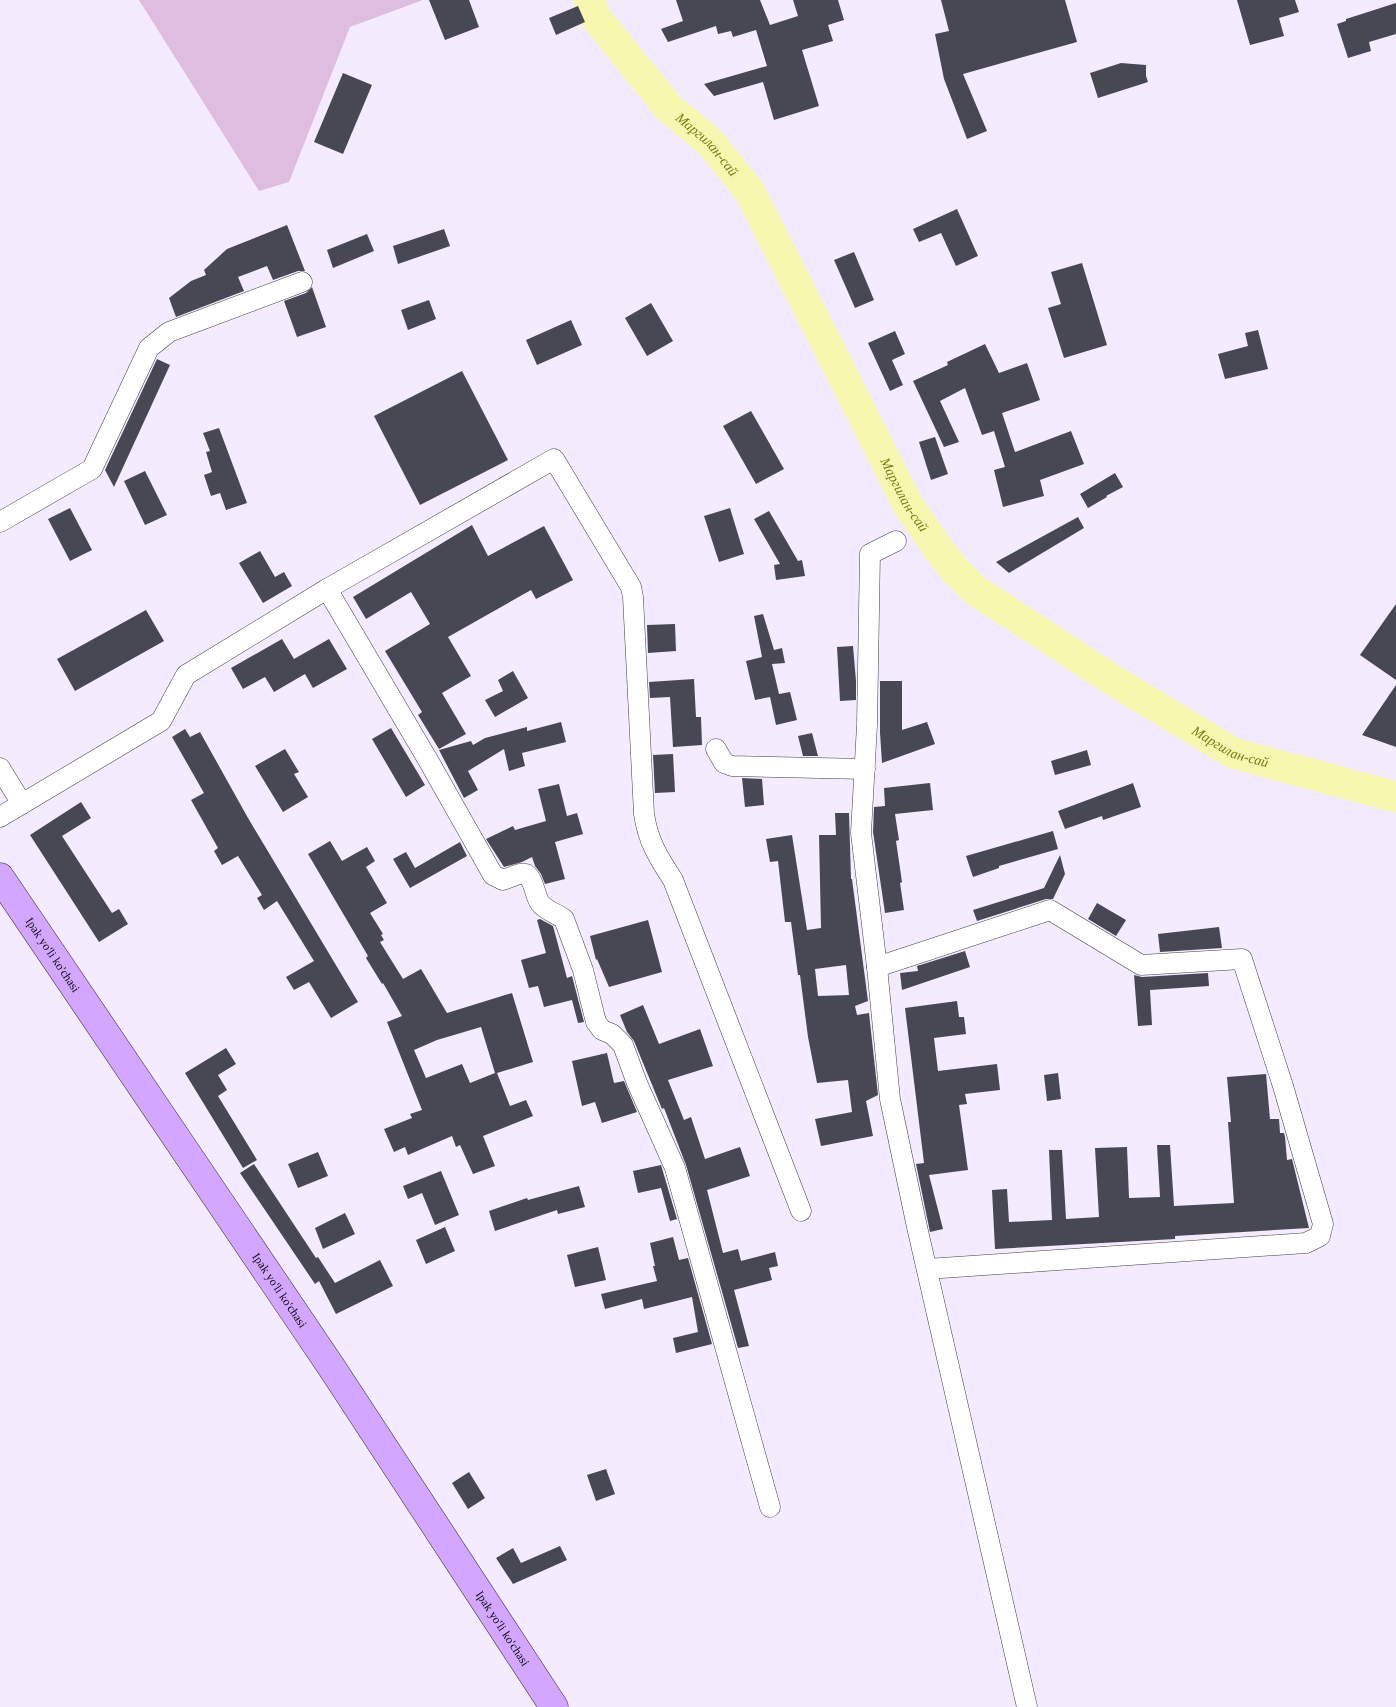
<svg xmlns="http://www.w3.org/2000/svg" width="1396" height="1707" font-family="Georgia,serif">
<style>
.cemetery{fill:#dfbde1}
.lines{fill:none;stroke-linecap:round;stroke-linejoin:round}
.river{stroke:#f7f7af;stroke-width:31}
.building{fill:#484855;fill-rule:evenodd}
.street-casing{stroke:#3f3f3f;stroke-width:21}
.secondary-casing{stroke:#2e2e2e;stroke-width:29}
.street{stroke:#fff;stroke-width:20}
.secondary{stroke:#d3a6ff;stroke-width:28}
.labels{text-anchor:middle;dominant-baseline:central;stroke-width:5;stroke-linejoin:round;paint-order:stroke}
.street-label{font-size:12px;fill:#0c0c0c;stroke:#fff}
.water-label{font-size:14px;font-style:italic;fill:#767c12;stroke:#fff}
</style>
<rect width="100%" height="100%" fill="#f4ebff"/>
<path class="cemetery" d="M139,0H423L350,27L289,182L259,191Z"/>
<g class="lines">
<path class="river" id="s1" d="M589,0L597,19L669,108L710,142L750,192L908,505L939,550L956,571L975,590L1111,679L1233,753L1396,797"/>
</g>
<g class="building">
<path d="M429,0H469L479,27L445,40Z"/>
<path d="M676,0H760L770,25L798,16L793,0H838L844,20L828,25L833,41L802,50L819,106L774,120L763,82L714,96L704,84L767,66L756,30L733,37L731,31L718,34L716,26L668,42L661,29L683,21Z"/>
<path d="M941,0H1065L1077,42L963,74L987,131L967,139L944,79L935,34L949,31Z"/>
<path d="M1237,0H1295L1299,12L1279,18L1284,36L1250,45Z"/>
<path d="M1396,3V34L1369,42L1371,51L1348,58L1337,24L1346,21V19Z"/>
<path d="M578,6L585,22L556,35L549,18Z"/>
<path d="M1121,63L1146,65V76L1148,82L1098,98L1090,73Z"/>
<path d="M343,73L372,85L343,154L314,142Z"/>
<path d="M957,209L978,256L956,266L941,233L919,242L913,229Z"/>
<path d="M287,225L305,271H298L273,280L267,266L238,277L244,291L176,317L169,298L191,281L206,275L204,270L227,249Z"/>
<path d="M444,229L450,246L398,264L393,246Z"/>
<path d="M367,234L374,251L333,268L327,250Z"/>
<path d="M854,252L874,300L855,308L834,260Z"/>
<path d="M1082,263L1107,345L1064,358L1048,308L1061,304L1051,272Z"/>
<path d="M312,287L326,327L297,337L284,301L306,293Z"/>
<path d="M429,300L436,319L408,330L401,310Z"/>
<path d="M651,303L673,341L647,356L625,318Z"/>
<path d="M571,320L582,345L537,365L526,340Z"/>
<path d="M1258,330L1268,369L1225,379L1218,354L1248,346L1245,333Z"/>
<path d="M895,331L905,354L892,360L903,385L890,391L868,343Z"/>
<path d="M985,344L999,373L1027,363L1040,400L1002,413L1015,452L1071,431L1084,464L1040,480L1044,496L1003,507L994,470L1005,467L994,431L982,435L965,388L940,401L959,442L944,447L913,381L948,365L947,362Z"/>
<path d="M157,359L170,365L114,487L105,470Z"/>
<path d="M462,371L508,460L420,505L374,416Z"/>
<path d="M751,411L784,469L756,484L723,426Z"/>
<path d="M219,428L247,503L226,510L220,493L211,496L204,475L212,472L206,452L210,451L203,433Z"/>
<path d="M935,437L948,474L931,480L919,442Z"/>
<path d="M145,471L167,515L145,525L124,481Z"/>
<path d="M1115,473L1123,487L1106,496L1107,497L1088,508L1080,494Z"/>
<path d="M70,508L92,550L70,561L48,519Z"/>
<path d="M730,508L744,554L719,562L704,516Z"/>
<path d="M769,511L798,561L802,560L805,576L776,580L774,565L780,564L754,519Z"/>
<path d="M1078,517L1084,528L1009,573L996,562Z"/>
<path d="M472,525L488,556L544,526L573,580L536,599L531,590L448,637L471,676L442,693L466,734L439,749L418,715L422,712L385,651L430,624L411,592L366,619L353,597Z"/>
<path d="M260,551L275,577L284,572L292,586L263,603L239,563Z"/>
<path d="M1396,604V680L1360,655Z"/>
<path d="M146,610L164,641L75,691L57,659Z"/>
<path d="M763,614L774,650L782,648L785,663L772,664L779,694L790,692L797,720L776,725L770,697L755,700L746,661L762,657L754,616Z"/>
<path d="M675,624L676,651L648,653L647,625Z"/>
<path d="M282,639L294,659L329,639L347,669L313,688L305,674L274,692L265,677L243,689L231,668Z"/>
<path d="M853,646L856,681V700L840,701L837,647Z"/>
<path d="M513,671L528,698L495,717L485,700L503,691L498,680Z"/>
<path d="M694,679L696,717H701L702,745L673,747L670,697L650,698L649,682Z"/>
<path d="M880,681H902V730L927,722L935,744L882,763L880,733Z"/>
<path d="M1396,685V747L1362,735Z"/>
<path d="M561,722L566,742L522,753L525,766L509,771L504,749L468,771L478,790L464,798L439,750L471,741L473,745L485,738L527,727V731Z"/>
<path d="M391,728L425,785L406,797L372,739Z"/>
<path d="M185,729L190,737L200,732L248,818L358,1002L331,1018L309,982L294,990L286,977L314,961L277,901L264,910L257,898L262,895L238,856L222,865L214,851L218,848L191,800L204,793L172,737Z"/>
<path d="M812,733L818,756H803L798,736Z"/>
<path d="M285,749L299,772L294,774L308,797L283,812L255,766Z"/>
<path d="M1087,750L1091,765L1055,775L1051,761Z"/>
<path d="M673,754L675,792L655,793L653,755Z"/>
<path d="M742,778L762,779L764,805L745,807Z"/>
<path d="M930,783L933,810L895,814L899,840L896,841L902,882L900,883L904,910L885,913L873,832L874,807L885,806L884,788Z"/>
<path d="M1133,783L1141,807L1103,820L1102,816L1065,829L1058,811Z"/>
<path d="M559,784L567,816L577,813L583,834L555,842L565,879L545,884L541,874L535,866L532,857L522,862L504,867L486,839L513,826L515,830L546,821L538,789Z"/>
<path d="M81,802L91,818L62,836L112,913L119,909L128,924L99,942L30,835Z"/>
<path d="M835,813H849L851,879H852L868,1001L855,1006L857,1015L869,1013L878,1095L866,1101L873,1136L821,1146L815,1119L852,1112L848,1080L817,1083L808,1037L800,975H798L791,922H785L778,861L770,862L766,839L792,835L807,930L821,928L819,835H836ZM846,965L849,995L818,996L815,969Z"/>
<path d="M1053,831L1058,849L999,866V868L973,877L966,856Z"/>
<path d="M330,841L342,861L367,847L375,861L366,867L387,903L370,913L383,934L381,935L384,940L380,942L403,979L421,969L447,1013L512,993L533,1062L497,1073L510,1106L526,1100L533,1116L483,1136L495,1166L473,1174L460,1145L456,1147L452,1136L408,1155L405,1147L394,1152L384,1129L412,1118L410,1114L422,1110L387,1022L402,1016L383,983L382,984L366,958L368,956L308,854ZM481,1027L495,1073L470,1083L462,1064L426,1078L414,1050L437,1040Z"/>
<path d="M460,842L467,856L410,888L393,859L406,852L415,868Z"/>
<path d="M1060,855L1065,874L1053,899H1046L977,921L973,910L1044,888Z"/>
<path d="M1097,903L1126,920L1116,936L1088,919Z"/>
<path d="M540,919L553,926L567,978L572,976L584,1022L578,1023L572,1000L544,1007L538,986L529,988L521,960L546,953L537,920Z"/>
<path d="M648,920L662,972L609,987L597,959L596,960L590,936Z"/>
<path d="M1219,927L1222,948L1160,952L1158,934Z"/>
<path d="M965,951L970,967L902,990L900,973L918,971L917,966Z"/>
<path d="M1208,973L1209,986L1150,990L1152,1025L1138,1026L1134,975L1142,977Z"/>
<path d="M957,1001L959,1017H964L966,1034L934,1038L938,1071L997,1064L1000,1090L965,1094L967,1104L959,1105L968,1170L929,1175L943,1229L930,1232L916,1164L924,1163L905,1008Z"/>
<path d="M643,1005L659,1044L700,1029L713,1066L668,1080L684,1120L691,1117L705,1159L740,1147L750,1176L707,1190L723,1253L738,1249L741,1261L775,1252L778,1266L769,1268L772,1280L734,1290L749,1346L738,1348L686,1165L664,1108L662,1109L634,1041L627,1032L620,1015Z"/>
<path d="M226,1048L236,1064L218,1075L227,1090L218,1096L257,1160L243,1168L185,1073Z"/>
<path d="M607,1053L614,1083L624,1081L637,1112L602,1123L595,1102L582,1106L572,1061Z"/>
<path d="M1058,1073L1061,1099L1047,1101L1044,1075Z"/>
<path d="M1266,1074L1270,1119H1279L1280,1133H1284L1285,1137L1287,1160L1292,1159L1309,1228L1175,1236V1239L995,1249L992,1190L1007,1189L1009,1222L1052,1220L1049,1150H1062L1066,1219L1099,1217L1095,1148L1127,1147L1129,1198L1160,1197L1157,1145H1170L1174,1206L1234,1203L1228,1122H1231L1227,1077Z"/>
<path d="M318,1152L328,1176L298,1188L288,1164Z"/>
<path d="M254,1164L316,1258L318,1257L335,1283L380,1260L393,1286L336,1314L319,1281L315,1284L240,1173Z"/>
<path d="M661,1165L677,1219L670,1221L661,1188L638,1193L633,1171Z"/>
<path d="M441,1171L459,1215L435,1225L422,1193L408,1199L403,1186Z"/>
<path d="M579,1186L585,1207L558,1214L557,1210L495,1231L489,1211L527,1198L528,1200Z"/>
<path d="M345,1213L355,1234L323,1249L315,1228Z"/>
<path d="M445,1227L455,1251L426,1264L416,1240Z"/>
<path d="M673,1237L679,1260L688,1258L712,1344L676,1353L673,1338L698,1332L692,1297L644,1309L642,1299L605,1309L601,1294L657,1281L653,1266H655L650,1243Z"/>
<path d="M598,1247L606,1280L575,1287L567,1255Z"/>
<path d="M606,1469L615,1494L596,1501L587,1475Z"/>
<path d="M469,1472L485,1498L468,1509L452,1483Z"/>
<path d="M560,1546L567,1560L513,1584L496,1558L513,1548L521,1563Z"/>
</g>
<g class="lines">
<g class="street-casing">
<g id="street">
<path d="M0,522L92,469L149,348L169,332L302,282"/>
<path d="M896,541L870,554L867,725L861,833L877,967L890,1099L917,1227L1027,1707"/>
<path d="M327,589L428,760L493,875L503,880L519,874H526C535,881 534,894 540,903C546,911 556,913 564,919L583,970L596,1022L602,1030L612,1034L623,1045L637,1083L675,1168L770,1507"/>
<path d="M716,749L724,763L732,766L865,769"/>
<path d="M0,768L22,804"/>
<path d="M0,817L161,721L186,675L327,589L554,459L631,587L633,597L644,814C648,841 658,857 673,880L801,1211"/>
<path d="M877,967L1050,910L1141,965L1242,959L1283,1086L1323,1224L1320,1236L1306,1243L927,1269"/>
</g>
</g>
<g class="secondary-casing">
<g id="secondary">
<path id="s2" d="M0,877L332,1368L554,1707"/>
</g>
</g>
<use href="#street" class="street"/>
<use href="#secondary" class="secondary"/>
</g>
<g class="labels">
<g class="street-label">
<text stroke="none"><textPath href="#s2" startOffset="94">Ipak yo'li ko'chasi</textPath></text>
<text stroke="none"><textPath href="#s2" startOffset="499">Ipak yo'li ko'chasi</textPath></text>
<text stroke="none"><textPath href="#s2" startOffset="904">Ipak yo'li ko'chasi</textPath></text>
</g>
<g class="water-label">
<text stroke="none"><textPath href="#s1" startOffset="188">Маргилан-сай</textPath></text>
<text stroke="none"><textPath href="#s1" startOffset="592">Маргилан-сай</textPath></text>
<text stroke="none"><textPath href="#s1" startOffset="1012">Маргилан-сай</textPath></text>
</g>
</g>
</svg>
